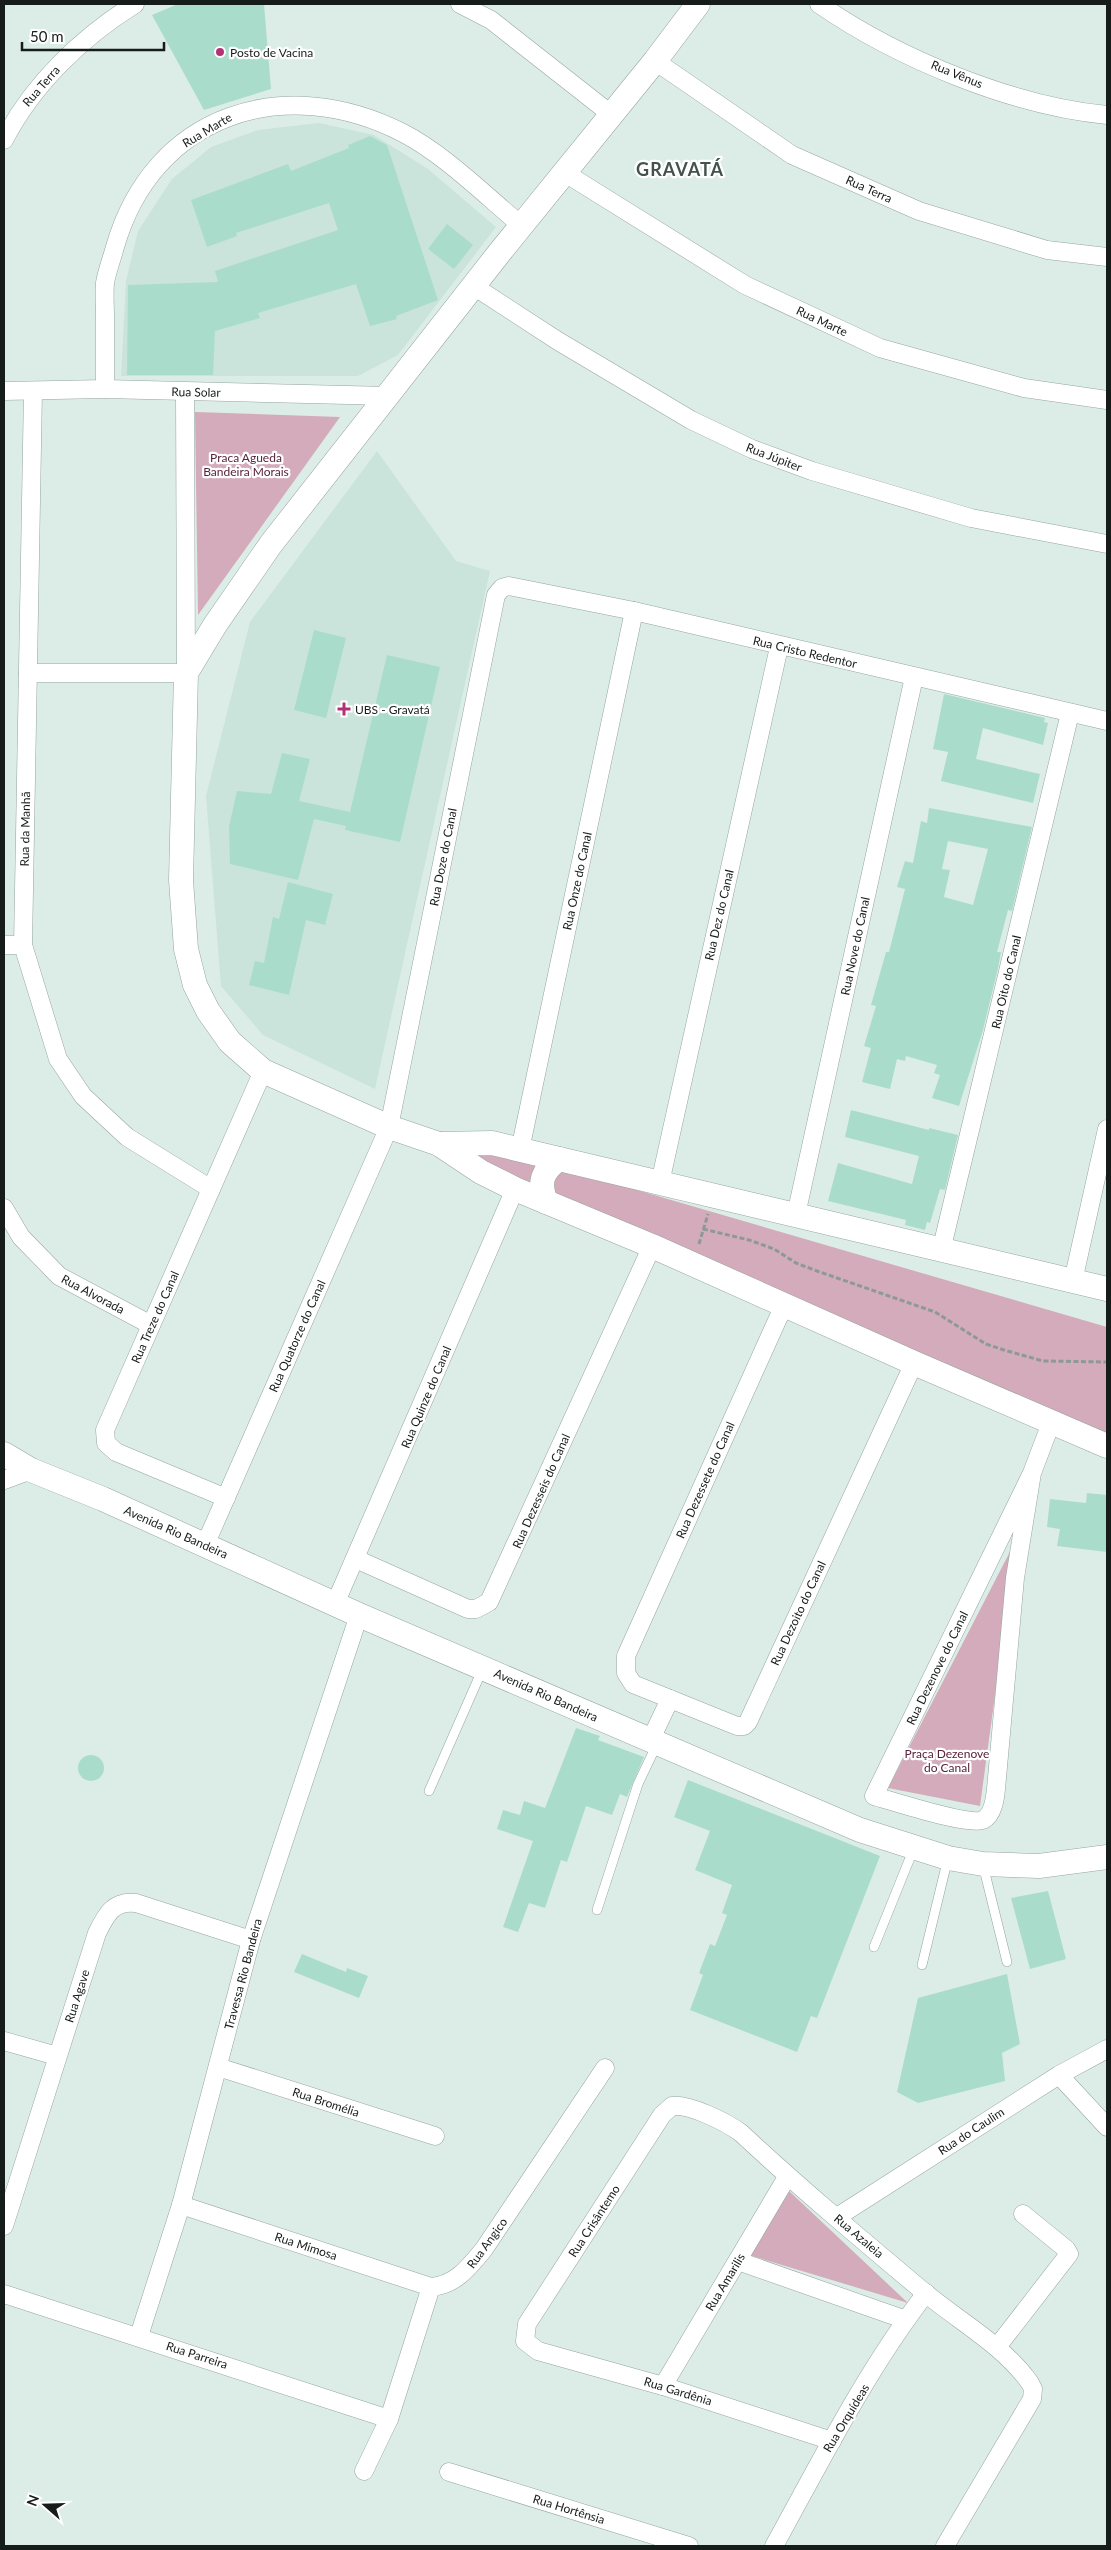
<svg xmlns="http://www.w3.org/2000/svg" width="1111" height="2550" font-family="Lato,sans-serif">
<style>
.built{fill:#cae4db}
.green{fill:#d3abbb}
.building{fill:#aadccc;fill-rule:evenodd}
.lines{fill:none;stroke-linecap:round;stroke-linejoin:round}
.lane-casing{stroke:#95a5a0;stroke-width:10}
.street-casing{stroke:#95a5a0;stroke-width:19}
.secondary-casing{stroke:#95a5a0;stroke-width:25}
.path{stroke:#8d9995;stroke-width:3;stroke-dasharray:5 2.5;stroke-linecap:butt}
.lane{stroke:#fff;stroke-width:9}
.street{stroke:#fff;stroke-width:18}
.secondary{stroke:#fff;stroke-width:24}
.poi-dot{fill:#b53176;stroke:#fff;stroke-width:2}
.labels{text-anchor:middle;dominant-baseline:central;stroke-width:4.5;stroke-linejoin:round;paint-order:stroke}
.poi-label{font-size:12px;fill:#161c1a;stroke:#fff;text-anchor:start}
.street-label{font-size:12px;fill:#161c1a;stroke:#fff}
.park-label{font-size:12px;fill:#59223c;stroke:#fff}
.district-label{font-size:18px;font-weight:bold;letter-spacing:1px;fill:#44524d;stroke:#fff}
</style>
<rect width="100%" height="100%" fill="#dcede7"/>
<g class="built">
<path d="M319,123L374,135L428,169L496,227L398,355L358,376H121L126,281L138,231L172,179L211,147L258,130Z"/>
<path d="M377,451L456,561L490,571L375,1089L263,1035L221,986L206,796L250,622Z"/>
</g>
<g class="green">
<path d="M195,412L340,417L198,615Z"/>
<path d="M427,1134L520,1156L1107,1327V1446L784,1305Z"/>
<path d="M1016,1540L980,1806L888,1788Z"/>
<path d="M789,2191L908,2303L749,2255Z"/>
</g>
<g class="building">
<path d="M178,4H264L271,89L204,110L152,15Z"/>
<path d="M370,136L387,145L438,300L396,316L397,319L370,326L356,284L258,313L260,318L215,331L213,375H127L128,285L218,282L215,271L338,230L329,203L236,233L237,236L207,247L191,200L288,164L291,171L349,148L348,145Z"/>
<path d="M447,224L473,245L454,269L428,249Z"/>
<path d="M314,630L346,638L326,718L294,710Z"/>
<path d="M387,655L440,667L400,842L345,830L346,826L314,819L298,880L230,864L229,827L237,791L271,794L282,753L310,759L299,801L350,812Z"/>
<path d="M944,694L1045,718L1044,722L1048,723L1043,745L983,728L976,759L1040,774L1033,803L941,781L948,752L933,749Z"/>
<path d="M929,808L1032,827L1012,911L1008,910L997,952H1001L998,968L983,1030L959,1106L932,1098L940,1075L934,1073L937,1065L906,1056L905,1061L897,1059L890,1089L862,1082L871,1048L864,1046L876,1006L871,1005L886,952H889L905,889L897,887L905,861L913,863L921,821L927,823ZM948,841L988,849L973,905L944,897L950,870L942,869Z"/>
<path d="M288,882L333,894L325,925L306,920L289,995L249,985L255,961L264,963L273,917L279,919Z"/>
<path d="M851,1110L929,1130V1128L958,1135L945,1190L940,1189L930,1223L927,1222L925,1230L905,1225L906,1220L828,1201L838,1163L912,1184L919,1156L845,1137Z"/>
<path d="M1087,1493L1107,1495V1552L1057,1546L1060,1529L1047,1527L1050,1499L1086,1503Z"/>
<path d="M576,1728L600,1736L598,1740L644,1757L627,1797L620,1794L612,1815L586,1806L567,1862L561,1860L545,1908L529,1903L518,1932L503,1927L533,1841L497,1829L503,1810L520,1815L524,1801L545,1808Z"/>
<circle cx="91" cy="1768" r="13"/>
<path d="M688,1780L880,1856L817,2018L811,2016L797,2052L690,2010L703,1975L699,1973L710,1944L715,1946L727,1915L722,1913L732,1885L695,1870L710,1831L674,1817Z"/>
<path d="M1048,1891L1066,1959L1030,1969L1011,1898Z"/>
<path d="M302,1954L346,1972L347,1968L368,1976L359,1998L294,1972Z"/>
<path d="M1007,1974L1020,2044L1002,2053L1005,2081L918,2103L897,2092L918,1998Z"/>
</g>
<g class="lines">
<g class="lane-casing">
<g id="lane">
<path d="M429,1791L483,1668"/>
<path d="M983,1865L1007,1962"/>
<path d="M597,1910L638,1784L657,1744"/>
<path d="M874,1947L914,1848"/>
<path d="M922,1965L948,1858"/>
</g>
</g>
<g class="street-casing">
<g id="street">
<path d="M460,4L491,20L612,115"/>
<path d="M819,4C897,58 1012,106 1107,115"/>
<path d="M655,61L792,155L919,211L1047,250L1107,257"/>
<path d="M4,140C33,84 82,37 135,4"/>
<path d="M565,173L745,285L880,348L1024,388L1107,400"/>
<path d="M475,287L558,341L691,420L752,449L812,471L971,518L1107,544"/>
<path d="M105,389C105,365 105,341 105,317C105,306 104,294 105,283C107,271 112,258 115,247C153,114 284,72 403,133C444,154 486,196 522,226"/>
<path d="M4,391L105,389L389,396"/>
<path d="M33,391L23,945L58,1059L83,1096L127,1137L211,1189"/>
<path d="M28,673H186L185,392"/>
<path d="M4,945H23"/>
<path d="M520,1150L634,611"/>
<path d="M660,1183L779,647"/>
<path d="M4,1208L21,1237L59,1276L151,1325"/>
<path d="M796,1215L914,677"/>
<path d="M941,1251L1070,713"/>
<path d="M1073,1281L1107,1129"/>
<path d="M784,1305L626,1656V1673L633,1684L737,1726H744L748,1722L914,1363"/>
<path d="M1032,1473L874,1796C892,1801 968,1826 983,1820C993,1815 995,1799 996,1789L1015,1578L1032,1473L1051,1423"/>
<path d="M4,1480L31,1470"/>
<path d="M226,1498L116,1452L106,1443L105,1430L263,1071"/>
<path d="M205,1545L389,1127L496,595L502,588L509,586L634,611L1107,721"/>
<path d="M356,1559L468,1609H476L489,1602L652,1246"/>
<path d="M335,1604L515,1189"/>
<path d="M650,1741L670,1699"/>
<path d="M4,2041L57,2056"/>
<path d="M218,2067L435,2136"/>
<path d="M1059,2075L1107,2127"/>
<path d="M181,2205L431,2287"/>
<path d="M837,2217L1059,2075L1107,2049"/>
<path d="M4,2226L97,1933C106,1915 113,1900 136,1903L251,1940"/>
<path d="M738,2261L906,2320"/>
<path d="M4,2294L389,2419"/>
<path d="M139,2336L181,2205L251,1940L359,1615"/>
<path d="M997,2347L1069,2254L1066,2249L1023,2214"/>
<path d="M663,2386L787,2177"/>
<path d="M832,2441L663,2386L538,2351L525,2341L527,2324L662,2115L672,2106C690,2104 726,2122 741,2133C800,2188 862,2240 924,2292C960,2322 1003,2345 1030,2383L1033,2389L1032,2399L945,2546"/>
<path d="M364,2471L389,2419L431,2287C456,2285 469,2267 484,2249L605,2068"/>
<path d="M449,2472L689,2546"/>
<path d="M774,2546C821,2461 866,2371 926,2293"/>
</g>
</g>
<g class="secondary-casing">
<g id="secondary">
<path d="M698,4L655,61L500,252L271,544L215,625L186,673L181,880L186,949L195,985L208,1011L230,1042L263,1071L389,1127L439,1144L481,1172L515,1189L652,1246L914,1363L1107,1446"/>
<path d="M439,1144L492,1143L1107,1289"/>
<path d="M546,1202C538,1182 542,1171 559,1159"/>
<path d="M4,1454L31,1470L103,1499L359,1615L860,1830L948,1858L983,1864L1039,1866L1107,1857"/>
</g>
</g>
<g class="path">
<path d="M703,1229L749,1240L774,1249L796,1263L817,1271L935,1312L986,1344L1004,1350L1043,1361L1107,1362"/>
<path d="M699,1244L708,1214"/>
</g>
<use href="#lane" class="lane"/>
<use href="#street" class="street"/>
<use href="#secondary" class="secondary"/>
</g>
<g class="poi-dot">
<circle cx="220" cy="52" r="5"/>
<path d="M341.5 701.5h5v5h5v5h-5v5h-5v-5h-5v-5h5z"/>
</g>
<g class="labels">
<g class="poi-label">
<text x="230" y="52">Posto de Vacina</text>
<text x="355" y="709">UBS - Gravatá</text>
</g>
<g class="street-label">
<text transform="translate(957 74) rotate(22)">Rua Vênus</text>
<text transform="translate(41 86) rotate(-49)">Rua Terra</text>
<text transform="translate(207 130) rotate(-31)">Rua Marte</text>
<text transform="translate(869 189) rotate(24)">Rua Terra</text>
<text transform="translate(822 321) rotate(25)">Rua Marte</text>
<text transform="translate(196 392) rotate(1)">Rua Solar</text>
<text transform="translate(774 457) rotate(21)">Rua Júpiter</text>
<text transform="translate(805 652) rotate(13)">Rua Cristo Redentor</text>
<text transform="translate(25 829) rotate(-89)">Rua da Manhã</text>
<text transform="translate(443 857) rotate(-79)">Rua Doze do Canal</text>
<text transform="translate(577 881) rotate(-78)">Rua Onze do Canal</text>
<text transform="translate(719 915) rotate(-77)">Rua Dez do Canal</text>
<text transform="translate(855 946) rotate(-78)">Rua Nove do Canal</text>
<text transform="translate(1006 982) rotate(-77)">Rua Oito do Canal</text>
<text transform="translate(93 1294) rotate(28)">Rua Alvorada</text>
<text transform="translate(155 1317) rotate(-66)">Rua Treze do Canal</text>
<text transform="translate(297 1336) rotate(-66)">Rua Quatorze do Canal</text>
<text transform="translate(426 1397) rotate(-67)">Rua Quinze do Canal</text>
<text transform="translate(705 1480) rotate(-66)">Rua Dezessete do Canal</text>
<text transform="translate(541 1491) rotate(-66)">Rua Dezesseis do Canal</text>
<text transform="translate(176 1532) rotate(24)">Avenida Rio Bandeira</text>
<text transform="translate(798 1613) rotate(-65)">Rua Dezoito do Canal</text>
<text transform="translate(937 1668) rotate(-64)">Rua Dezenove do Canal</text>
<text transform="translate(546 1695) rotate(24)">Avenida Rio Bandeira</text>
<text transform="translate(243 1974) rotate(-75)">Travessa Rio Bandeira</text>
<text transform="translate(77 1996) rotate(-72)">Rua Agave</text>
<text transform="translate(326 2102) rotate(18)">Rua Bromélia</text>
<text transform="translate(971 2131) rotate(-33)">Rua do Caulim</text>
<text transform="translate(594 2221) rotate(-57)">Rua Crisântemo</text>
<text transform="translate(859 2236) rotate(40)">Rua Azaleia</text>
<text transform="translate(487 2243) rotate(-54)">Rua Angico</text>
<text transform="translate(306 2246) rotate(18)">Rua Mimosa</text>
<text transform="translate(725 2282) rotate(-59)">Rua Amarilis</text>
<text transform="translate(197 2355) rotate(18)">Rua Parreira</text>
<text transform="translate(678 2391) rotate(17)">Rua Gardênia</text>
<text transform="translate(846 2418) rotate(-59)">Rua Orquídeas</text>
<text transform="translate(569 2509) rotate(17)">Rua Hortênsia</text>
</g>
<g class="park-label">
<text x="246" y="457">Praca Agueda<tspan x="246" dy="14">Bandeira Morais</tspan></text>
<text x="947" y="1753">Praça Dezenove<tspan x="947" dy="14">do Canal</tspan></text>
</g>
<g class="district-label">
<text x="680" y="169">GRAVATÁ</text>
</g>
</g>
<rect width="1111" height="2550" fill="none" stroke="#161c1a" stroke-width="10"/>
<g transform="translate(45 2505) rotate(290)" stroke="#ffffff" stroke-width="4" paint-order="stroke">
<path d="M0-4L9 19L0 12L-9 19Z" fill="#161c1a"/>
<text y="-8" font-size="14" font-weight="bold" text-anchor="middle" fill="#161c1a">N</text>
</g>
<path d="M22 42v8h142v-8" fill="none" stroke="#161c1a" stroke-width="2.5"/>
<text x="30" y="42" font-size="15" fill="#161c1a" stroke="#ffffff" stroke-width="4" paint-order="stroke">50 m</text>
</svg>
